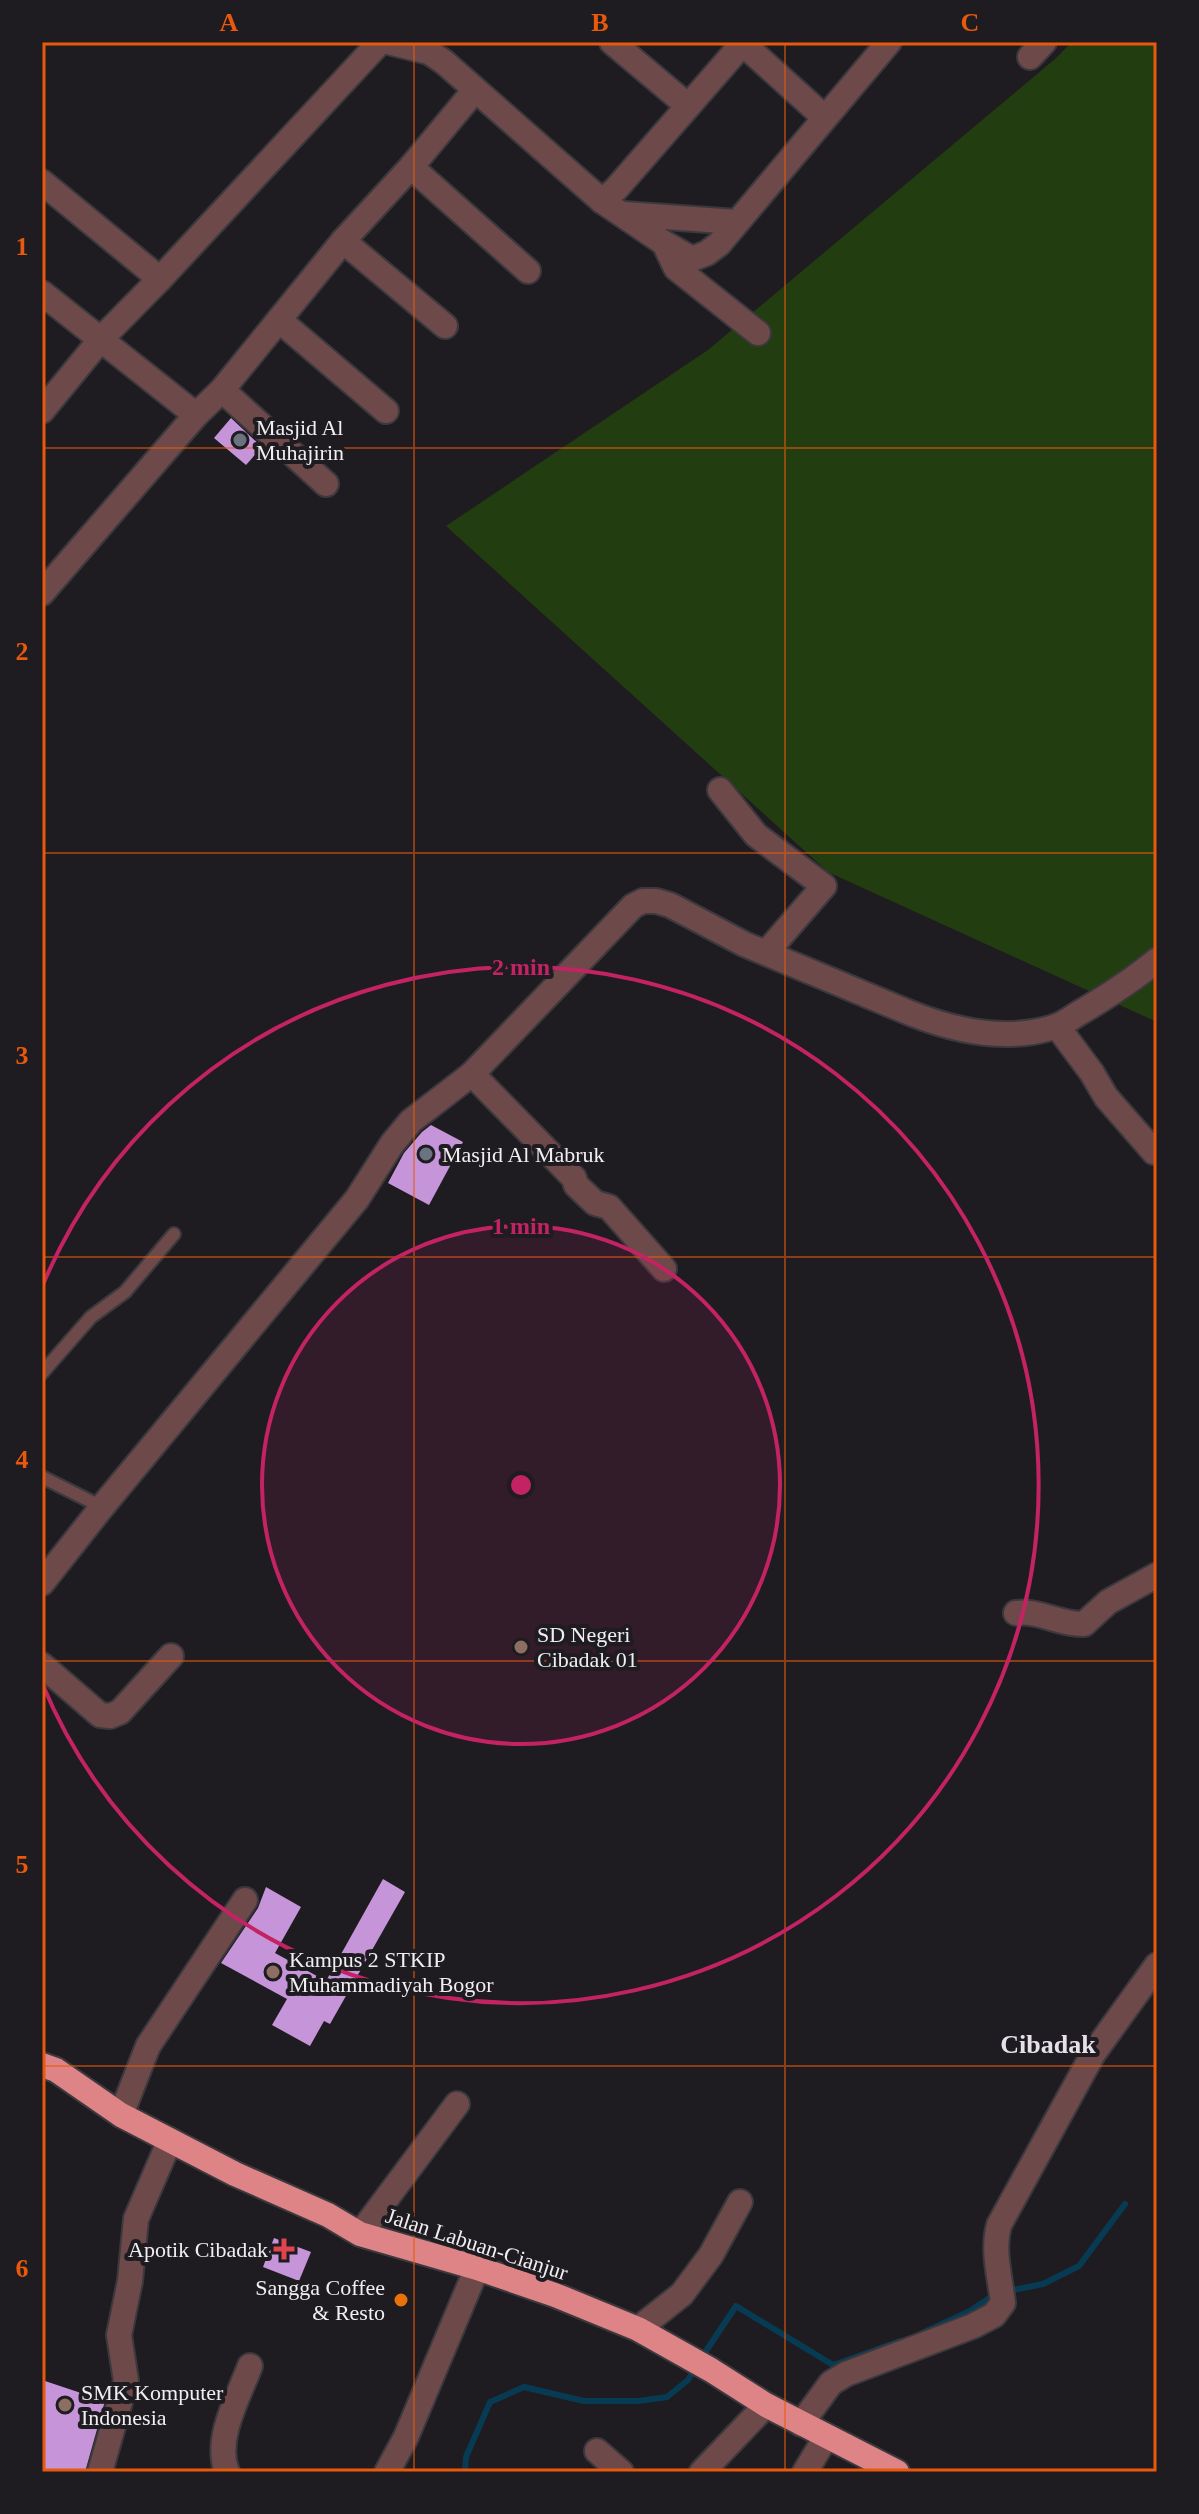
<svg xmlns="http://www.w3.org/2000/svg" width="1199" height="2514" font-family="'Times New Roman',serif">
<style>
.green{fill:#223d0f}
.lines{fill:none;stroke-linecap:round;stroke-linejoin:round}
.stream{stroke:#073b53;stroke-width:6}
.building{fill:#c694d9}
.lane-casing{stroke:#3c393e;stroke-width:16}
.street-casing{stroke:#3c393e;stroke-width:28}
.highway-casing{stroke:#3c393e;stroke-width:28}
.lane{stroke:#6d4949;stroke-width:12}
.street{stroke:#6d4949;stroke-width:24}
.highway{stroke:#de8486;stroke-width:24}
.grid{fill:none;stroke:#e8590c;stroke-width:2;stroke-opacity:0.55}
.ring{fill:none;stroke:#c42363;stroke-width:4}
.worship-dot{fill:#6b7280;stroke:#1f1c21;stroke-width:3}
.education-dot{fill:#8d6e63;stroke:#1f1c21;stroke-width:3}
.health-dot{fill:#e0444e;stroke:#1f1c21;stroke-width:3}
.food-dot{fill:#e8710a;stroke:#1f1c21;stroke-width:3}
.labels{text-anchor:middle;dominant-baseline:central;stroke-width:8;stroke-linejoin:round;paint-order:stroke}
.poi-label{font-size:22px;fill:#f1eef2;stroke:#1f1c21;text-anchor:start}
.street-label{font-size:22px;fill:#f1eef2;stroke:#1f1c21}
.quarter-label{font-size:26px;font-weight:bold;fill:#e6e1e9;stroke:#1f1c21}
.centre{fill:#c42363;stroke:#1f1c21;stroke-width:4}
.ring-label{font-size:24px;text-anchor:middle;font-weight:bold;fill:#c42363;stroke:#1f1c21;stroke-width:8;stroke-linejoin:round;paint-order:stroke}
.neatline{fill:none;stroke:#e8590c;stroke-width:3}
.grid-label{font-size:26px;text-anchor:middle;font-weight:bold;fill:#e8590c}
</style>
<rect width="100%" height="100%" fill="#1f1c21"/>
<path class="green" d="M1072,42H1157V1022L828,872L446,526L708,350L1055,59Z"/>
<g class="lines">
<g class="stream">
<path d="M1008,2291L1043,2284L1079,2266L1125,2204"/>
<path d="M922,2333L970,2311L997,2293"/>
<path d="M700,2360L736,2306L833,2365L900,2341"/>
<path d="M465,2472L466,2457L490,2402L524,2387L584,2401H639L667,2397L688,2380L695,2369"/>
</g>
</g>
<g class="building">
<path d="M231,418L262,447L246,465L214,438Z"/>
<path d="M431,1125L463,1142L429,1205L388,1183L404,1153L422,1132Z"/>
<path d="M383,1879L405,1892L330,2024L324,2021L310,2046L272,2025L287,1999L221,1963L258,1908L266,1887L301,1907L275,1953L326,1981Z"/>
<path d="M274,2238L311,2252L299,2281L263,2267Z"/>
<path d="M42,2380L105,2401L85,2472H42Z"/>
</g>
<g class="lines">
<g class="lane-casing">
<g id="lane">
<path d="M42,1373L91,1317L125,1292L174,1234"/>
<path d="M42,1477L102,1507"/>
</g>
</g>
<g class="street-casing">
<g id="street">
<path d="M388,42L429,52L444,62L602,201L664,243L692,259L707,253L719,244L889,42"/>
<path d="M612,42L687,105"/>
<path d="M741,42L824,117"/>
<path d="M1030,57L1044,42"/>
<path d="M411,167L528,271"/>
<path d="M42,182L160,279"/>
<path d="M602,201L616,189L744,42"/>
<path d="M624,214L736,222"/>
<path d="M343,241L445,326"/>
<path d="M665,245L676,268L758,333"/>
<path d="M42,293L196,415"/>
<path d="M279,320L386,411"/>
<path d="M222,390L326,484"/>
<path d="M42,411L101,339L160,279L380,42"/>
<path d="M42,593L196,415L222,390L343,241L411,167L475,90"/>
<path d="M720,790L756,835L824,886L766,953"/>
<path d="M1057,1026L1092,1073L1106,1097L1154,1152"/>
<path d="M472,1074L574,1178L576,1185L595,1203L609,1207L664,1269"/>
<path d="M42,1583L102,1507L357,1199L392,1144L411,1121L472,1074L633,906L643,901H656L670,905L744,944L910,1013C955,1031 1007,1042 1054,1027C1064,1024 1072,1017 1081,1012C1108,996 1133,980 1157,960"/>
<path d="M1016,1613C1040,1610 1060,1625 1084,1624L1108,1602L1157,1575"/>
<path d="M42,1665L100,1715L110,1716L120,1712L171,1656"/>
<path d="M121,2115L148,2046L245,1900"/>
<path d="M360,2234L457,2104"/>
<path d="M638,2329L682,2294L711,2255L740,2202"/>
<path d="M801,2424L831,2383L846,2374L973,2326L994,2315L1003,2303C1000,2277 992,2250 999,2225L1093,2054L1157,1965"/>
<path d="M597,2451L621,2472"/>
<path d="M100,2472L126,2381L119,2335L130,2281L136,2219L170,2140"/>
<path d="M227,2472C214,2439 238,2398 250,2366"/>
<path d="M387,2472L406,2437L477,2268"/>
<path d="M702,2472L766,2405"/>
<path d="M805,2472L826,2437"/>
</g>
</g>
<g class="highway-casing">
<path id="highway" d="M42,2065L56,2070L121,2115L235,2174L328,2215L360,2234L477,2268L555,2295L638,2329L711,2370L766,2405L897,2472"/>
</g>
<use href="#lane" class="lane"/>
<use href="#street" class="street"/>
<use href="#highway" class="highway"/>
</g>
<path class="grid" d="M414,42V2472M785,42V2472M42,448H1157M42,853H1157M42,1257H1157M42,1661H1157M42,2066H1157"/>
<circle cx="521" cy="1485" r="259" fill="#c42363" fill-opacity=".12"/>
<g class="ring">
<circle cx="521" cy="1485" r="259"/>
<path d="M42 1287A518 518 0 1 1 42 1683"/>
</g>
<g class="worship-dot">
<circle cx="240" cy="440" r="8"/>
<circle cx="426" cy="1154" r="8"/>
</g>
<g class="education-dot">
<circle cx="521" cy="1647" r="8"/>
<circle cx="273" cy="1972" r="8"/>
<circle cx="65" cy="2405" r="8"/>
</g>
<path class="health-dot" d="M280 2237h8v8h8v8h-8v8h-8v-8h-8v-8h8z"/>
<circle class="food-dot" cx="401" cy="2300" r="8"/>
<g class="labels">
<g class="poi-label">
<text x="256" y="427">Masjid Al<tspan x="256" dy="25">Muhajirin</tspan></text>
<text x="442" y="1154">Masjid Al Mabruk</text>
<text x="537" y="1634">SD Negeri<tspan x="537" dy="25">Cibadak 01</tspan></text>
<text x="289" y="1959">Kampus 2 STKIP<tspan x="289" dy="25">Muhammadiyah Bogor</tspan></text>
<text x="268" y="2249" text-anchor="end">Apotik Cibadak</text>
<text x="385" y="2287" text-anchor="end">Sangga Coffee<tspan x="385" dy="25">&amp; Resto</tspan></text>
<text x="81" y="2392">SMK Komputer<tspan x="81" dy="25">Indonesia</tspan></text>
</g>
<g class="street-label">
<text transform="translate(477 2244) rotate(18)">Jalan Labuan-Cianjur</text>
</g>
<g class="quarter-label">
<text x="1048" y="2044">Cibadak</text>
</g>
</g>
<circle cx="521" cy="1485" r="12" class="centre"/>
<g class="ring-label">
<text x="521" y="975">2 min</text>
<text x="521" y="1234">1 min</text>
</g>
<rect width="1199" height="2514" fill="none" stroke="#1f1c21" stroke-width="88"/>
<rect x="44" y="44" width="1111" height="2426" class="neatline"/>
<g class="grid-label">
<text x="229" y="31">A</text>
<text x="600" y="31">B</text>
<text x="970" y="31">C</text>
<text x="22" y="255">1</text>
<text x="22" y="660">2</text>
<text x="22" y="1064">3</text>
<text x="22" y="1468">4</text>
<text x="22" y="1873">5</text>
<text x="22" y="2277">6</text>
</g>
</svg>
